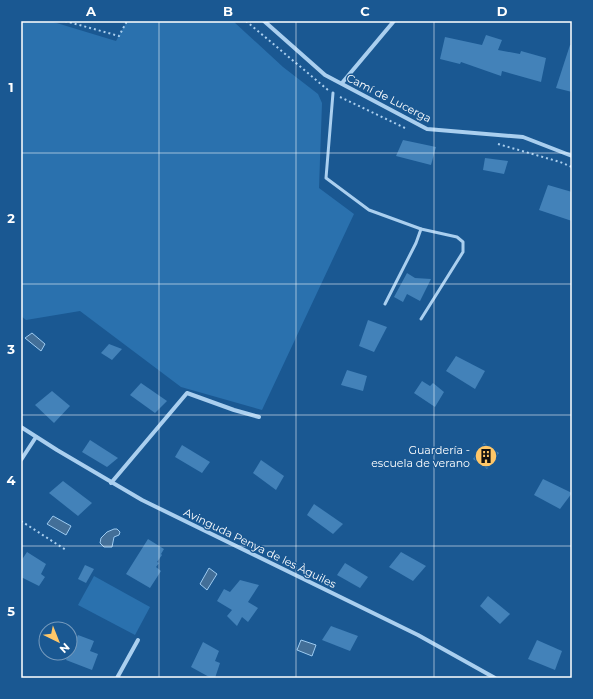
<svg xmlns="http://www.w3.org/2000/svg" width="593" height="699" font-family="Montserrat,sans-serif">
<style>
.green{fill:#2a71ae}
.water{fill:#436f98;stroke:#9dcbf1}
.building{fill:#4382b9}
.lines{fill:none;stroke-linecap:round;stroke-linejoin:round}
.path{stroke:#aacfef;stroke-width:2;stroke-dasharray:2 3;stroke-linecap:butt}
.lane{stroke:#aacfef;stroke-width:3}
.street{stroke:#aacfef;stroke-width:4}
.grid{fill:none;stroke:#fff;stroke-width:1;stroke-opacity:0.55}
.labels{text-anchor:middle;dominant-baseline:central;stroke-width:3;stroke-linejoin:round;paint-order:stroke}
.street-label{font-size:11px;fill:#fff;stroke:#1a5892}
.poi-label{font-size:11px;fill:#fff;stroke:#1a5892;text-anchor:end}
.neatline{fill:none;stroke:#fff;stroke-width:1.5}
.grid-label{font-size:13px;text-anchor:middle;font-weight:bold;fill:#fff}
</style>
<rect width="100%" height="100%" fill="#1a5892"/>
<g class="green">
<path d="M21,21H50L116,41L127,21H233L283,67L318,94L322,103L319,188L354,214L262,410L181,387L80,311L26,320L21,316Z"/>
<path d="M94,576L150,607L135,635L78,605Z"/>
</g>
<g class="water">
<path d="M32,333L45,344L41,351L25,338Z"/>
<path d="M53,516L71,526L66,535L47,524Z"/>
<path d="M114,529H117L120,532L119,535L114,537L112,547H104L100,543L101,538L107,532Z"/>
<path d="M209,568L217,574L207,590L200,584Z"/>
<path d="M301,640L316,645L312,656L297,650Z"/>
</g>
<g class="building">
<path d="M486,35L502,40L498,50L520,54L521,51L546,58L541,82L502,71L501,76L461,62L460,64L440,59L445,37L482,45Z"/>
<path d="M570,45H572V92L556,88Z"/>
<path d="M403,140L436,147L431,165L396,156Z"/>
<path d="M485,158L508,161L504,174L483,170Z"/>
<path d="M548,185L572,192V221L539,210Z"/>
<path d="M407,273L415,278L431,279L420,301L407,294L403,302L394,297Z"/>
<path d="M368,320L387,327L374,352L359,346Z"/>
<path d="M109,344L122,349L112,360L101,353Z"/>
<path d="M456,356L485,371L475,389L446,371Z"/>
<path d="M347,370L367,376L363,391L341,385Z"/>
<path d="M422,381L430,386L433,383L444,392L435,407L414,393Z"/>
<path d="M141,383L167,401L155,413L130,395Z"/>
<path d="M52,391L70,406L54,423L35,405Z"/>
<path d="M90,440L118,458L107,467L82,452Z"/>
<path d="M484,443L499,453L487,469L473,459Z"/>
<path d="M182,445L210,462L202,473L175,457Z"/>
<path d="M261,460L284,476L276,490L253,473Z"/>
<path d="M543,479L572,493L560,509L534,495Z"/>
<path d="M63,481L92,503L78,516L49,493Z"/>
<path d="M314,504L343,524L333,534L307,515Z"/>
<path d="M148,539L164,549L161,554L162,555L157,562L159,563L156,567L161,571L150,588L126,574Z"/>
<path d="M27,552L46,564L41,574L45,577L39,586L21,577V561Z"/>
<path d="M401,552L426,566L413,581L389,567Z"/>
<path d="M345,563L368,577L360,588L337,575Z"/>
<path d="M85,565L94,569L86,583L78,579Z"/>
<path d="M240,580L259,585L248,602L258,608L248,622L242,617L237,626L227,616L232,610L217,601L224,589L230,592Z"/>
<path d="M488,596L510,614L500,624L480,606Z"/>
<path d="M331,626L358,636L350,651L322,640Z"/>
<path d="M78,635L94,641L90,651L98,654L92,670L66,660Z"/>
<path d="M537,640L562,651L555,670L528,659Z"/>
<path d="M203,642L219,651L215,661L220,663L215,678H211L191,667Z"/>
</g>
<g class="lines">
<g class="path">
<path d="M65,21L119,36L127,21"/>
<path d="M246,21L328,90"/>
<path d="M340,97L405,128"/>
<path d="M498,144L560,162L572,167"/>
<path d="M21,521L66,550"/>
</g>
<g class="lane">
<path d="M333,93L326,178L369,210L421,229L457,237L463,242V252L421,319"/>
<path d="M385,304L416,243L421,229"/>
</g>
<g class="street">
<path d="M264,21L325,75L427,129L523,137L572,156"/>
<path d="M342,83L394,21"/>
<path d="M21,427L57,450L142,500L418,635L495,678"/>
<path d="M21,460L36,437"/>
<path d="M111,483L187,393L234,410L259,417"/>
<path d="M117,678L138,640"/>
</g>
</g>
<path class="grid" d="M159,21V678M296,21V678M434,21V678M21,153H572M21,284H572M21,415H572M21,546H572"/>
<defs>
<g id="building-disc" transform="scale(1.15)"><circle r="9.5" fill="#ffc768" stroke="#1a5892"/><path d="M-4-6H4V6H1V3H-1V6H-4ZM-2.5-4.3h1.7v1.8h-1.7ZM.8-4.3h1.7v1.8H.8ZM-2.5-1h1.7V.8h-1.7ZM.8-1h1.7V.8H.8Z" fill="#111"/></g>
</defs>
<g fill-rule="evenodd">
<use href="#building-disc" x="486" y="456"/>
</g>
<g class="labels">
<g class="street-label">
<text transform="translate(389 98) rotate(27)">Camí de Lucerga</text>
<text transform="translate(260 548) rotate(26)">Avinguda Penya de les Àguiles</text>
</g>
<g class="poi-label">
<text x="470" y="450">Guardería -<tspan x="470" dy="13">escuela de verano</tspan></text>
</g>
</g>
<rect width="593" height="699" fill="none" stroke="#1a5892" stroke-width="44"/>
<g transform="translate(58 641) rotate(137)"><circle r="19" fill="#1a5892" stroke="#769bbe"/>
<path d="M0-3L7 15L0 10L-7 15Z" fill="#ffc768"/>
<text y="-6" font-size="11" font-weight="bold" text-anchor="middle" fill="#ffffff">N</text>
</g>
<rect x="22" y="22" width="549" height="655" class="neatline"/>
<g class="grid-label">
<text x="91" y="16">A</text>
<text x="228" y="16">B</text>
<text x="365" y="16">C</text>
<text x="502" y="16">D</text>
<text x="11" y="92">1</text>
<text x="11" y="223">2</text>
<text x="11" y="354">3</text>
<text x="11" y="485">4</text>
<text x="11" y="616">5</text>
</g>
</svg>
